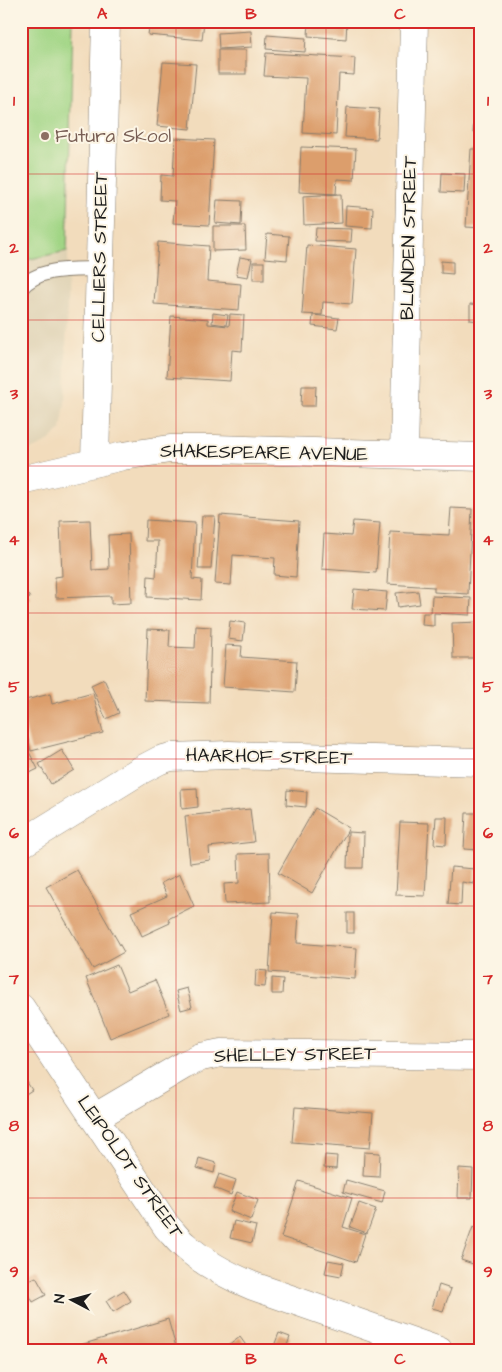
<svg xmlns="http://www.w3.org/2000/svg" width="502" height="1372" font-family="'Architects Daughter',sans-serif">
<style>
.built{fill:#dfd2b4}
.pitch{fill:#a1d585;stroke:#5e7850}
.building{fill:#dc9e6c}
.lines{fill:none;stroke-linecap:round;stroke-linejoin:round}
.service-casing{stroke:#877c6c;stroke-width:16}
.minor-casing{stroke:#877c6c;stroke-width:29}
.tertiary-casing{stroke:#877c6c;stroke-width:29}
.service{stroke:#fff;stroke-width:14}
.minor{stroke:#fff;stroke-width:28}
.tertiary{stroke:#fff;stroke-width:28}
.grid{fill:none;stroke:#d62828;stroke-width:1;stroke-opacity:0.55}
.education-dot{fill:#8d6e63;stroke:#fcf5e5;stroke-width:2}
.labels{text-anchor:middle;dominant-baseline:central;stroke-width:4;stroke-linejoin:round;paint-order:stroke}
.education-label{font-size:19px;fill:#785e54;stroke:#fcf5e5;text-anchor:start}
.street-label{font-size:19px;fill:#1c1c1c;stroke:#fcf5e5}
.neatline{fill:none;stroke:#d62828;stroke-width:2}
.grid-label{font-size:16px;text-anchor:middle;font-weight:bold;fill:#d62828}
</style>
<rect width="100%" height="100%" fill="#fcf5e5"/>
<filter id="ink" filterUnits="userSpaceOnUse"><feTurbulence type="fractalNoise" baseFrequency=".02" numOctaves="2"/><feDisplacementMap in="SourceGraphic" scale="10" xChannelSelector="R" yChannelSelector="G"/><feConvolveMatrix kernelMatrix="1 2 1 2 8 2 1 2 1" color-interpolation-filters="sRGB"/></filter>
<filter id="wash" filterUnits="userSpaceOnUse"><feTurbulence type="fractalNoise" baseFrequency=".0096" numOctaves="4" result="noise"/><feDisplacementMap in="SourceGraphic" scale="20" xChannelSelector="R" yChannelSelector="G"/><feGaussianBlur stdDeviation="1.12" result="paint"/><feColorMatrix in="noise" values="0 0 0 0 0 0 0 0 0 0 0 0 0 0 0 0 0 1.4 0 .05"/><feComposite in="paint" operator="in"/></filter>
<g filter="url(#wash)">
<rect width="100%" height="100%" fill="#f2dcbc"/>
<path class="built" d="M21,21H73L65,403L61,430L46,443L21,454Z"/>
<path class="pitch" d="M21,21H73L67,251L21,261Z"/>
<g id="blocks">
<g class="building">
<path d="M150,21H204L202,40L148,35Z"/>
<path d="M309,21H347L346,39L308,36Z"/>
<path d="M476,21H481V51L474,50Z"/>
<path d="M251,31L252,47L219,49L218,33Z"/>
<path d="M267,35L306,38L305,52L266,49Z"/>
<rect x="218" y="50" width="28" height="24"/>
<path d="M266,53L355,58L354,75L339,74L336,135L303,133L306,78L264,76Z"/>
<path d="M163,62L196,64L190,129L157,126Z"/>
<path d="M479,65H481V133L473,132Z"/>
<path d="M347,107L379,109L377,139L345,137Z"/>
<path d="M175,138L214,140L209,225L173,223L175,201L160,200L161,175L173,176Z"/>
<path d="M301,147L356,149L354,180L337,179L336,194L299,192Z"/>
<path d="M471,149H481V228L466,227Z"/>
<path d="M442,173L465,174L464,193L441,192Z"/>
<path d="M341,194L342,223L304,225L303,196Z"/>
<path d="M217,200L242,201L241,225L215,223Z"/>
<path d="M346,206L373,208L372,228L345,226Z"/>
<path d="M213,226H245L246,250L213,251Z"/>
<path d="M316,228L352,229L351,242L315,241Z"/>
<path d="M267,234L289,236L287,260L265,258Z"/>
<path d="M158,242L209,246L207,281L241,284L239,310L154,304Z"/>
<path d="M307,245L356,249L352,304L323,302L322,315L302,314Z"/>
<path d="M240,257L252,259L248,277L236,275Z"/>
<path d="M441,261L453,262V274L441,273Z"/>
<rect x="253" y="262" width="11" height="18"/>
<path d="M470,304L481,305V321L470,320Z"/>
<path d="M213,313L228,315L226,325L212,323Z"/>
<path d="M230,314L244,315L242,351L232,350L230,381L167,377L171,316L208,319V324L229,326Z"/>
<path d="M313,315L339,318L337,329L312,326Z"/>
<path d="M302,386H316L315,406H301Z"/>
<path d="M451,508L472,509L468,594L434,592V587L387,584L390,532L449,535Z"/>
<path d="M220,515L299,521L296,577L274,575L275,558L233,555L231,585L215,584Z"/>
<path d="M202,516H215L211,569H198Z"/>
<path d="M90,520L92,570L109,569L108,535L129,534L131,603L111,604V596L56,598L55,577L62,576L60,521Z"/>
<path d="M146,520L195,523L192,579L202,580L201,600L147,597L148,576L156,577L158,541H145Z"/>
<path d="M353,521L380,523L376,573L322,569L324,534L351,536Z"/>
<path d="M21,583L30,598L21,603Z"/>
<path d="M354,589L387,592L385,611L352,609Z"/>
<path d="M418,591L420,604L398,607L396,593Z"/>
<path d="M432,596L471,598L470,615L434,613V626L422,625L423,613H431Z"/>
<path d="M230,621L245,623L243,641L228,639Z"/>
<path d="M481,622V658H453L452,623Z"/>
<path d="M196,626L211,627L209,703L145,701L148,629L170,630L169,647L195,648Z"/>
<path d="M226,645L242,646L241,657L297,661L295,692L223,687Z"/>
<path d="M104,679L119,713L106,719L91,685Z"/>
<path d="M93,693L103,733L31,751L21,711V701L50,694L52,704Z"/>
<path d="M21,737L38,769L21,777Z"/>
<path d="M62,750L74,770L51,784L39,764Z"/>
<path d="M197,788L198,807L182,809L181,789Z"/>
<path d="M287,790L307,792L306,807L286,805Z"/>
<path d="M315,808L349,828L312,893L278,873Z"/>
<path d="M250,809L254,842L209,847L210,860L190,863L185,816Z"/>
<path d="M466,813H481V850L464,849Z"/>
<path d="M436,817H447L446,845L434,844Z"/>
<path d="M400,822L429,823L425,896L396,895Z"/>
<path d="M348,832L364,833L363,868H347Z"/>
<path d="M269,853L270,902L225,904L224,884L239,883L238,854Z"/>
<path d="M451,867L475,869L474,884L462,882L461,905L448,904Z"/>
<path d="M77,870L124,952L93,969L46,887Z"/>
<path d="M180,874L194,906L168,919L170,923L142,936L131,912L167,896L161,883Z"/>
<path d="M273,912L299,914L297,943L357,948L355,979L269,972Z"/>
<rect x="347" y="913" width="7" height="20"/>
<path d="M117,965L128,991L155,980L169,1014L110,1038L86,978Z"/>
<path d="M256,970L267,971L265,987L255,986Z"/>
<path d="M272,978L283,979L282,994H272Z"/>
<path d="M187,988L192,1007L181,1010L176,991Z"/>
<path d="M21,1073L32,1090L21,1097Z"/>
<path d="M295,1107L373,1113L370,1148L292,1142Z"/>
<path d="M364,1152L380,1153L379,1177L363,1176Z"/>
<path d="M325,1155L337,1156L336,1169L324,1168Z"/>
<path d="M479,1156H481V1176L477,1175Z"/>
<path d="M199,1158L216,1163L214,1173L197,1168Z"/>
<path d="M459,1168L473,1169L472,1198H458Z"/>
<path d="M219,1174L236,1180L231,1195L214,1188Z"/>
<path d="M346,1180L385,1191L382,1203L343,1192Z"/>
<path d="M299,1181L352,1198L343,1227L365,1234L356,1262L281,1237Z"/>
<path d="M237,1192L258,1200L251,1220L229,1211Z"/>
<path d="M359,1203L376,1209L367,1233L350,1227Z"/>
<path d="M234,1221L256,1226L252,1243L230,1238Z"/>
<path d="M473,1227L481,1230V1279L475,1277L479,1266L461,1260Z"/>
<path d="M328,1260L344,1263L341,1276L325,1273Z"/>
<path d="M36,1277L46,1295L33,1302L23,1283Z"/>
<path d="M439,1285L451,1289L443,1311L432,1308Z"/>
<path d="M124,1290L131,1301L113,1312L106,1301Z"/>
<path d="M168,1319L177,1351H78L77,1346Z"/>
<path d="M279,1333L290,1337L285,1351H272Z"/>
<path d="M240,1337L250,1351H221Z"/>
</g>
</g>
</g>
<g filter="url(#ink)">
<use href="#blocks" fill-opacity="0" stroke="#877c6c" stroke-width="1"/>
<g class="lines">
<g class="service-casing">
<path id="service" d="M21,288C41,266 73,270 100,269"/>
</g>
<g class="minor-casing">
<g id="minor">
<path d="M404,454L414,21"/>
<path d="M95,462L106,21"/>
<path d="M21,844L141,770L160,760L171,757L229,755L481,762"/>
<path d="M21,1008L167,1227C173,1233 178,1240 184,1245C204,1263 228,1276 253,1286L439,1351"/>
<path d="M94,1118L184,1065L201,1057L221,1053L481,1056"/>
</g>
</g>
<g class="tertiary-casing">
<path id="tertiary" d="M21,480L123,456L170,449H215L481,457"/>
</g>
<use href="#service" class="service"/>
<use href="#minor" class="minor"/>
<use href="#tertiary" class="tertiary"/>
</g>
</g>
<path class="grid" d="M176,21V1351M326,21V1351M21,174H481M21,320H481M21,466H481M21,613H481M21,759H481M21,906H481M21,1052H481M21,1198H481"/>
<circle class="education-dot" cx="45" cy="136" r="5"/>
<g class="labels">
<g class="education-label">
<text x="55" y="136">Futura Skool</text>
</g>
<g class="street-label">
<text transform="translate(409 238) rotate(-89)">BLUNDEN STREET</text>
<text transform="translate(100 257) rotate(-89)">CELLIERS STREET</text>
<text transform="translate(264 453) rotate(1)">SHAKESPEARE AVENUE</text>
<text transform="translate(269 757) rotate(1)">HAARHOF STREET</text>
<text transform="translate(295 1055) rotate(-1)">SHELLEY STREET</text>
<text transform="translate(130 1167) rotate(55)">LEIPOLDT STREET</text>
</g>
</g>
<rect width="502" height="1372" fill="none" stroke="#fcf5e5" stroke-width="55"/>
<g transform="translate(72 1300) rotate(276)" stroke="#fcf5e5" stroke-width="4" paint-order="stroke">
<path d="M0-4L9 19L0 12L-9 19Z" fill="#1c1c1c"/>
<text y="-8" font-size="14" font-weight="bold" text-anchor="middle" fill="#1c1c1c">N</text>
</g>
<rect x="28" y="28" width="446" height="1316" class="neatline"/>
<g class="grid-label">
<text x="102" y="19">A</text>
<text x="251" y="19">B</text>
<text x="400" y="19">C</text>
<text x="14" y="106">1</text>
<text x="488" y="106">1</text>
<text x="14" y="253">2</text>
<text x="488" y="253">2</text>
<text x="14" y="399">3</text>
<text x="488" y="399">3</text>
<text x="14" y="545">4</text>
<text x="488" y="545">4</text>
<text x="14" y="692">5</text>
<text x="488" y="692">5</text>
<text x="14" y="838">6</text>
<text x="488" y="838">6</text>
<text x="14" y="984">7</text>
<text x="488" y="984">7</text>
<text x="14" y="1131">8</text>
<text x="488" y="1131">8</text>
<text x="14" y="1277">9</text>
<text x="488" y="1277">9</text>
<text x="102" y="1364">A</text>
<text x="251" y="1364">B</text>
<text x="400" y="1364">C</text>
</g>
</svg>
